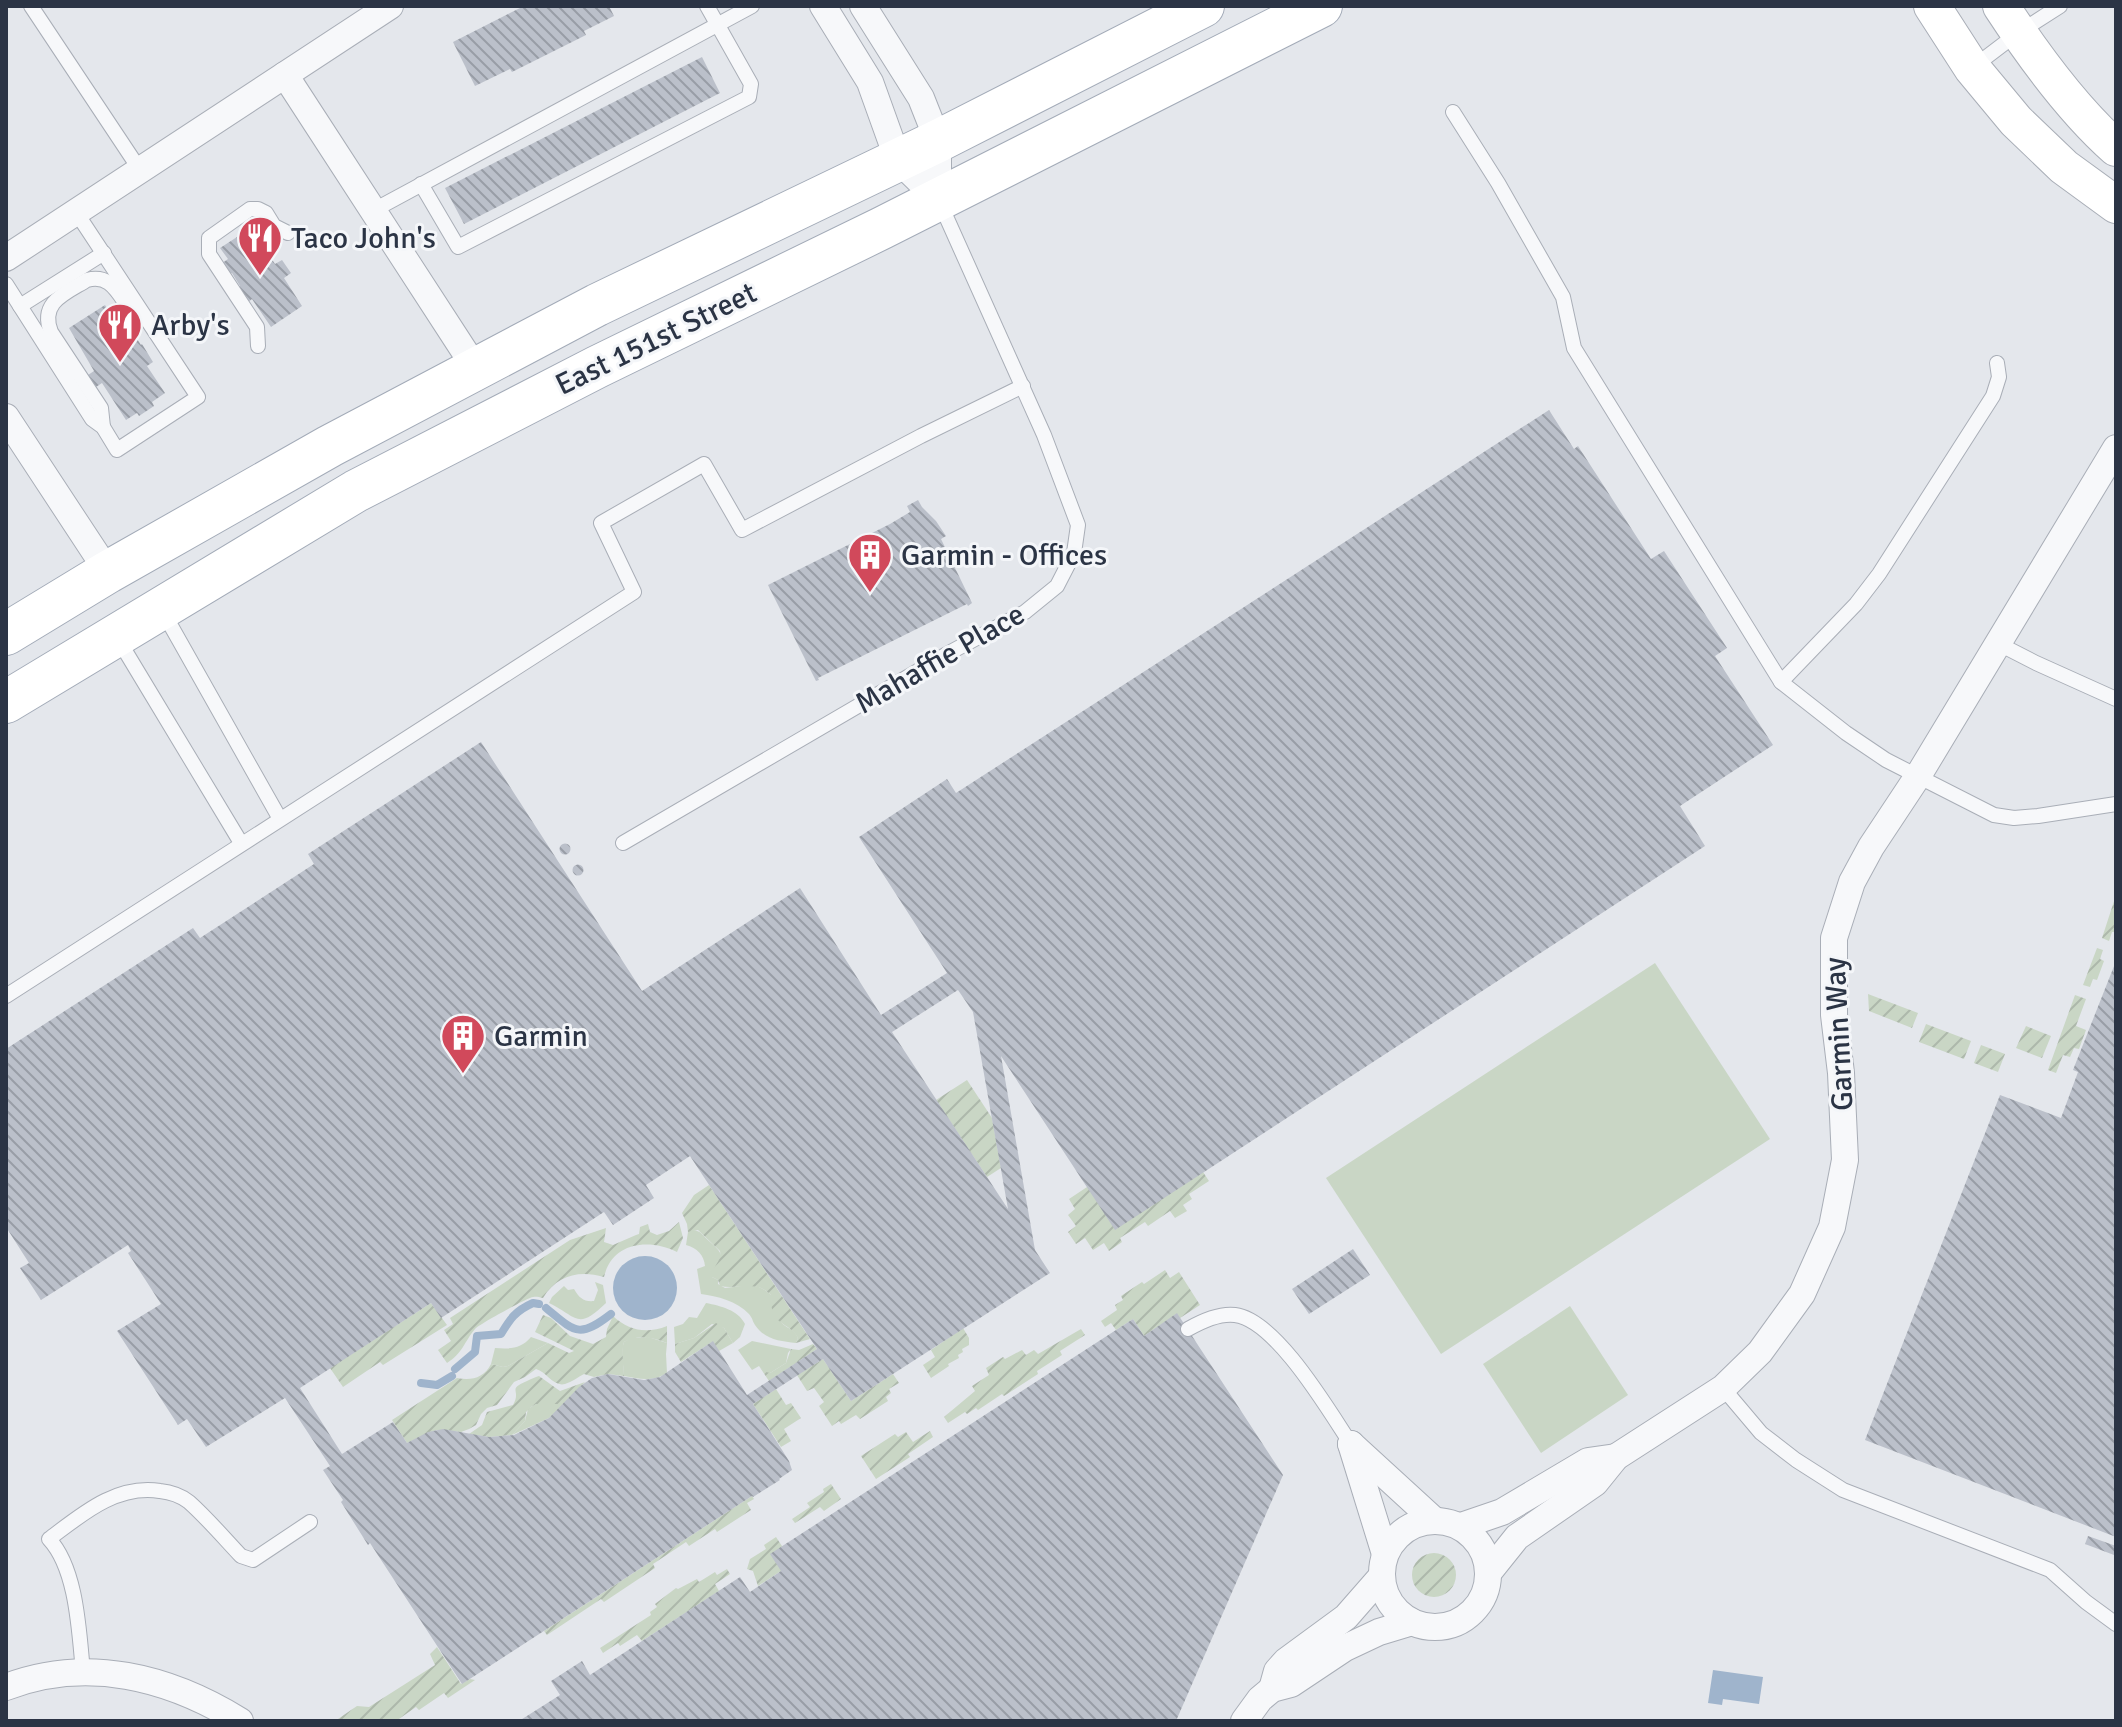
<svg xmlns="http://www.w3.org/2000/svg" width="2122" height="1727" font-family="Signika,sans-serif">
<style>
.grass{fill:#c9d6c5}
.garden{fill:url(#garden-furrows)}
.water{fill:#9fb4cc}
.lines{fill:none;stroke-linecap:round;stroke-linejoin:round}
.stream{stroke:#9fb4cc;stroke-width:8}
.building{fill:url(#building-back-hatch);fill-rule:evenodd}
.lane-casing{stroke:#a9aeb7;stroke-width:16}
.street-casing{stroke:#a9aeb7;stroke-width:28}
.secondary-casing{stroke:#a9aeb7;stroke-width:38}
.primary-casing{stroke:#a3abb8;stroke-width:44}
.lane{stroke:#f7f8fa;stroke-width:14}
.street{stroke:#f7f8fa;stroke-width:26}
.secondary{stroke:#fff;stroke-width:36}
.primary{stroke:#fff;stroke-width:42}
.labels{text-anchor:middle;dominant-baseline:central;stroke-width:6;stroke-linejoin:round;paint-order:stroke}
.poi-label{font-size:30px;fill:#2b3445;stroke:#f4f6f9;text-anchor:start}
.street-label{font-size:30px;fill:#2b3445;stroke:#f4f6f9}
</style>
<defs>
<pattern id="garden-furrows" width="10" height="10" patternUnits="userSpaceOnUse" patternTransform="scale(2)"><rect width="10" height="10" fill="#c9d6c5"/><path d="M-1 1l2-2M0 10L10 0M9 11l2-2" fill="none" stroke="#adb8ab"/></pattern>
<pattern id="building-back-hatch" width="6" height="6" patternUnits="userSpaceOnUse" patternTransform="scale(2)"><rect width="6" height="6" fill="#bbc0ca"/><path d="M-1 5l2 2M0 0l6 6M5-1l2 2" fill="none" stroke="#989da6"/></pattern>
</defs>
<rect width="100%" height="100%" fill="#e4e7ec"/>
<g class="grass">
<path d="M1655,963L1770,1139L1441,1354L1326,1178Z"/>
<path d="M692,1230C702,1231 702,1235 709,1241C730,1259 718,1256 712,1277L718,1280V1284L725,1288C743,1286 757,1281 771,1295C772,1306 774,1317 784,1325C791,1330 794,1329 798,1338L796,1343C780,1341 765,1340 755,1325C752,1320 753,1319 749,1314C737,1301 717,1296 701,1294L697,1269L705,1266C704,1255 697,1248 686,1245L688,1232Z"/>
<path d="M595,1282L603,1285L606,1303C577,1331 578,1317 549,1303L552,1297L564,1286L568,1290L574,1289C579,1298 584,1302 594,1301L598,1290Z"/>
<path d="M706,1303C721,1306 738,1310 745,1324L740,1337L733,1343L724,1328L712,1324L694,1338L675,1344L674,1327L683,1324L689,1317L697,1318Z"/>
<path d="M1570,1306L1628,1395L1541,1453L1483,1364Z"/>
<path d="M531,1337L548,1343L508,1366L503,1367L491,1364L495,1348C510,1349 521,1349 531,1337Z"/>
<path d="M648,1337L667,1343L666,1354L667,1373C653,1382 639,1379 624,1376C624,1365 620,1353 624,1342L631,1338Z"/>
<path d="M752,1341L791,1349L788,1353L786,1363L770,1373H766L759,1366L752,1370L738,1350Z"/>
<path d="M536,1404H565L549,1418L512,1435L525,1421L528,1409Z"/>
</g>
<g class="garden">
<path d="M2116,895V932H2112L2109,941L2102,938Z"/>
<path d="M2097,948L2103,950L2100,959L2104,961L2097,980L2093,979L2090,987L2083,985Z"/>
<path d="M1868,994L1918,1013L1912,1028L1869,1011Z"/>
<path d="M2075,995L2086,999L2076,1026L2086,1030L2079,1049L2074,1048L2070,1057L2063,1055L2056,1073L2048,1070Z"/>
<path d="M1926,1024L1971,1041L1964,1059L1919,1042Z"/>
<path d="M2026,1026L2051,1036L2042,1058L2016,1048Z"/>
<path d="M1981,1045L2005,1054L1998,1072L1974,1063Z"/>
<path d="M967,1080L992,1118L1001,1168L987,1177L936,1100Z"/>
<path d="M1203,1172L1209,1181L1189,1194L1192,1199L1183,1205L1187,1211L1175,1218L1170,1211L1148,1226L1145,1222L1120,1238L1122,1242L1109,1251L1104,1243L1093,1250L1085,1238L1076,1244L1068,1232L1076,1226L1068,1215L1075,1209L1069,1199L1087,1187Z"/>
<path d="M709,1185L810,1339L796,1343L798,1338C792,1325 774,1324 772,1309C771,1305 771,1300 771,1295C756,1279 739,1290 720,1286L718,1280L712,1277C711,1267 722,1262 720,1251L698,1230L688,1232L687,1224L682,1213L694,1195Z"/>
<path d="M679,1222L683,1238L677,1252C649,1238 612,1242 604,1277C579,1270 557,1275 543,1298C537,1297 536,1296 530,1298C524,1300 478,1325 475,1329C464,1342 463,1353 447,1363L438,1350L451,1341L444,1330L453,1324L450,1318L570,1240L606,1228L604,1242L613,1245L636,1235L639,1234L640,1227L648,1224L650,1232L657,1235L669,1231Z"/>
<path d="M1165,1270L1170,1278L1179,1272L1200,1305L1180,1318L1177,1314L1144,1336L1133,1319L1116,1330L1111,1323L1105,1327L1101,1321L1117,1310L1115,1305L1123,1300L1121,1296L1142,1282L1144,1284Z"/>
<path d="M431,1303L447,1325L383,1365L380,1362L343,1387L330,1368Z"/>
<path d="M543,1315L551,1318L570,1336L593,1344L606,1337L607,1329L613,1316C629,1331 647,1334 667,1326V1343C653,1337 638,1334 624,1342C621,1353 624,1365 624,1376L608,1374L594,1377L584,1374C578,1377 572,1382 565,1384C553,1387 547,1372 536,1369L525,1377L514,1382L497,1405L487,1408L481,1414L476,1425L469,1429L461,1432L436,1430L407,1443L392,1420L457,1378C471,1381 484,1378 491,1364L503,1367L508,1366L548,1343L569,1353L574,1351L535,1332Z"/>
<path d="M716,1323L724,1328L733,1343L719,1351L712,1342L681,1362L675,1352V1344L694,1338Z"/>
<path d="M963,1328L969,1338V1345L962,1349L963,1352L958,1355L959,1358L948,1364L949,1366L931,1378L923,1365L935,1357L931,1350Z"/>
<path d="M1081,1329L1085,1335L1060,1351L1062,1355L1037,1371L1038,1374L1004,1396L1002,1394L978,1410L976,1408L967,1414L965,1412L948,1423L944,1417L975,1391L972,1386L989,1375L986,1368L1003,1357L1005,1359L1022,1350L1026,1355L1034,1350L1038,1354Z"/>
<path d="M813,1344L817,1349L769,1381L759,1366L766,1372L770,1373L786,1363L791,1349L799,1350Z"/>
<path d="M823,1359L851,1401L893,1374L899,1383L889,1389L891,1393L886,1397L888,1401L860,1419L856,1415L841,1424L839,1421L832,1426L819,1406L824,1402L814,1388L807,1391L797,1375Z"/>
<path d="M539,1376L560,1391L585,1382L565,1404H536L531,1407L526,1412L525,1421L512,1435L489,1437L469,1434L482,1425L487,1412L513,1405C522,1389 506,1390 527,1381C531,1379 535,1377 539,1376Z"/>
<path d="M776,1389L786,1405L791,1403L801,1418L784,1429L791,1441L781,1447L753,1404Z"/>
<path d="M930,1431L933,1437L908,1454L910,1457L876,1479L861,1456L895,1434L898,1437L906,1432L913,1442Z"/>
<path d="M831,1484L841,1499L824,1511L820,1507L795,1523L792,1519L810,1507L807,1503L824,1492L823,1489Z"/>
<path d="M752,1496L754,1499L747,1503L751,1510L717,1532L715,1529L689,1546L686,1542L653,1564L655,1568L604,1602L601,1599L547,1635L544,1631Z"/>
<path d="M776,1537L782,1546L781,1571L758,1586L753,1571L747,1569L750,1559L766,1549L764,1545Z"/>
<circle cx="1434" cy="1575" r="22"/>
<path d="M727,1569L730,1574L715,1584L719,1591L642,1641L637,1635L620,1646L618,1643L603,1653L600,1648L651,1615L650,1612L657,1607L655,1604L676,1588L678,1589L697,1579L699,1582L715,1572L717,1575Z"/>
<path d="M437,1647L461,1684L470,1679L475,1680L448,1698L444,1693L419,1710L416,1707L396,1721H335L357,1706L369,1707L435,1665L430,1654Z"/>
</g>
<g class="water">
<circle cx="645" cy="1288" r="32"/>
<path d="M1713,1670L1763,1677L1759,1704L1723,1699L1722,1705L1708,1703Z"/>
</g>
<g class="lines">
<g class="stream">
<path d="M546,1308C575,1332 579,1339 611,1314"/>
<path d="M455,1369L475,1352L477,1336L501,1334C510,1319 515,1311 533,1303L539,1304"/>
<path d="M421,1383L437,1385L452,1376"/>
</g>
</g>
<g class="building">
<path d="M524,6H609L614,16L584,31L586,35L512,72L510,69L475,86L453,42Z"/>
<path d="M702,57L720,93L464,224L445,188Z"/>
<path d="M251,228L275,264L282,260L291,273L284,278L302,306L271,327L252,299L246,304L237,289L240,286L232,273L228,275L221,264L228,259L220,248Z"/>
<path d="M105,305L113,318L120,313L141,345L142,344L153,362L147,366L165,393L152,402L154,406L139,416L137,413L126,420L102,383L96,387L88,375L94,371L69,328Z"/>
<path d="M1549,410L1574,449L1578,446L1651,559L1664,551L1727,648L1715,656L1773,745L1680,806L1705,846L1115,1230L1001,1056L1035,1250L1050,1273L851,1401L823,1359L753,1404L789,1461L792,1470L779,1479L780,1480L753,1497L752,1496L462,1684L370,1543L368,1545L341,1502L343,1500L323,1470L330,1466L285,1398L206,1447L187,1419L178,1425L117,1331L161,1304L128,1253L131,1251L128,1245L41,1300L20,1268L29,1263L6,1227V1049L193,928L200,938L314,864L308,854L481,742L642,991L800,888L881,1015L947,973L859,837L947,779L956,793ZM958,990L973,1012L1008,1209L892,1032ZM690,1156L817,1349L747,1395L713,1341L660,1377L644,1380L608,1374L592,1378L579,1387L549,1418L514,1435L489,1437L443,1429L428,1432L407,1443L393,1422L342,1454L300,1388L431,1303L441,1318L604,1212L613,1225L654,1198L646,1185Z"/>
<path d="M918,500L922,507L936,521L946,536L941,539L972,603L968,606L967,604L818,678L819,680L816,681L768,585L890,524L910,512L907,506Z"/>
<circle cx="565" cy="849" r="5.5"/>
<circle cx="578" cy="870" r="5.5"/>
<path d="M2116,961V1537L1865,1440L2000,1095L2061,1118L2078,1072L2073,1070Z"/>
<path d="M1353,1249L1370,1275L1309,1314L1292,1289Z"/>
<path d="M1177,1313L1283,1475L1176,1721H519L560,1695L551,1681L582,1661L590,1675L740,1577L750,1592L781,1571L770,1554L1133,1319L1144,1336Z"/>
<path d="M2088,1536L2116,1546L2114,1555L2085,1544Z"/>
</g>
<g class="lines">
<g class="lane-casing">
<g id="lane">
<path d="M31,6L140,170"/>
<path d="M1972,68L2018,33L2060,6"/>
<path d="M1453,112L1498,183L1563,297L1574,348L1781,682L1846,733L1886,760L1994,815L2014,818L2038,816L2116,804"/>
<path d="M421,184L458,247L749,97L751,84L707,6"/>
<path d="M374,210L752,6"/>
<path d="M6,284L92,419L103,427L117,450L198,397L76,212"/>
<path d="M20,306L104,253"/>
<path d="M258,346L257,327L209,254V238L250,209H258L266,213L274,226L288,233"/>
<path d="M103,427L101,408L51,332C39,302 66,293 87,280C106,275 114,286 124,301"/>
<path d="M162,610L280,819"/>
<path d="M118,639L241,843"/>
<path d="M1997,643L2036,663L2116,699"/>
<path d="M1781,682L1856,604L1879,574L1993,396L1999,377L1997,363"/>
<path d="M623,843L947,654L1025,612L1057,586L1074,553L1078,525L1044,435L940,203"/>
<path d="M6,996C214,860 426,728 634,592L601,523L704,464L742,530L921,436L1023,386"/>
<path d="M1188,1329C1202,1321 1219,1313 1235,1315C1276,1320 1329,1411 1351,1444"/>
<path d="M1723,1388L1761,1433L1796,1460L1843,1490L2050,1570L2086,1602L2116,1624"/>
<path d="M83,1672C79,1632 77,1569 49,1539C81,1515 116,1484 160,1491C170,1492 180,1495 189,1502C207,1518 224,1538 241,1556L253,1560L310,1522"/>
</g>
</g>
<g class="street-casing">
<g id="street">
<path d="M823,6L870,82L898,160L938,199"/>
<path d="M863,6L921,98L938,141V199"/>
<path d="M285,75L476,369"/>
<path d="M6,258L390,6"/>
<path d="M6,417L108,572"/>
<path d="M1351,1444L1385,1554"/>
<path d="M1351,1444L1434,1520"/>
<circle cx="1435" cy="1574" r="53"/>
<path d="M1461,1526L1502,1512L1588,1461L1616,1457"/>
<path d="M1489,1572L1517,1537L1595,1483L1616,1457L1723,1388L1760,1352L1802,1294L1832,1227L1845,1160L1841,1073L1834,1015V938L1852,882L1871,847L1918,776L2116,448"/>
<path d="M6,1687C87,1656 169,1677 240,1721"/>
<path d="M1272,1689L1277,1671L1286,1661L1346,1617L1381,1577"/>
<path d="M1244,1721L1260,1699L1272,1689L1291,1684L1345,1648L1379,1632L1412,1622"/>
</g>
</g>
<g class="secondary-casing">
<g id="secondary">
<path d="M1932,6L1972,68L2016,121L2064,167L2116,205"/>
<path d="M2001,6C2033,55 2072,109 2116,148"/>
</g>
</g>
<g class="primary-casing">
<g id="primary">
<path d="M6,634L108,572L330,446L597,305L938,141L1203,6"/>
<path d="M6,702L356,491L597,367L882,228L1321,6"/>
</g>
</g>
<use href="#lane" class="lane"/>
<use href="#street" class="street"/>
<use href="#secondary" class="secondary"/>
<use href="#primary" class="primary"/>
</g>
<defs>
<g id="restaurant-pin" transform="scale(2.3)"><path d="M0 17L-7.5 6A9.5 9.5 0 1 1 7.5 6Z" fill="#d1495b" stroke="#f4f6f9"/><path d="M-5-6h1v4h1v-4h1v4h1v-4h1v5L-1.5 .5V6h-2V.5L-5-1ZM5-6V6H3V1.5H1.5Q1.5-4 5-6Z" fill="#fff"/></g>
<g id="building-pin" transform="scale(2.3)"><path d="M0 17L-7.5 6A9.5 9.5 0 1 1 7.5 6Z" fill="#d1495b" stroke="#f4f6f9"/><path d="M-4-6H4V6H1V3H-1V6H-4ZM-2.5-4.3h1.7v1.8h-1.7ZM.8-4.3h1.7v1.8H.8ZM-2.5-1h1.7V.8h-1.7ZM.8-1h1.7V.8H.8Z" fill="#fff"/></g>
</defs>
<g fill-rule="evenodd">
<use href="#restaurant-pin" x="260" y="238"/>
<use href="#restaurant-pin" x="120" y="325"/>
<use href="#building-pin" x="870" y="555"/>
<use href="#building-pin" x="463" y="1036"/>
</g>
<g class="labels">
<g class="poi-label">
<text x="291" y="238">Taco John's</text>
<text x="151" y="325">Arby's</text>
<text x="901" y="555">Garmin - Offices</text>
<text x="494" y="1036">Garmin</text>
</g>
<g class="street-label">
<text transform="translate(656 339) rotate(-26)">East 151st Street</text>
<text transform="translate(940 659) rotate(-30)">Mahaffie Place</text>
<text transform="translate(1839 1034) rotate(-93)">Garmin Way</text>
</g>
</g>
<rect width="2122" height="1727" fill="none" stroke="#2b3445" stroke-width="16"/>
</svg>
